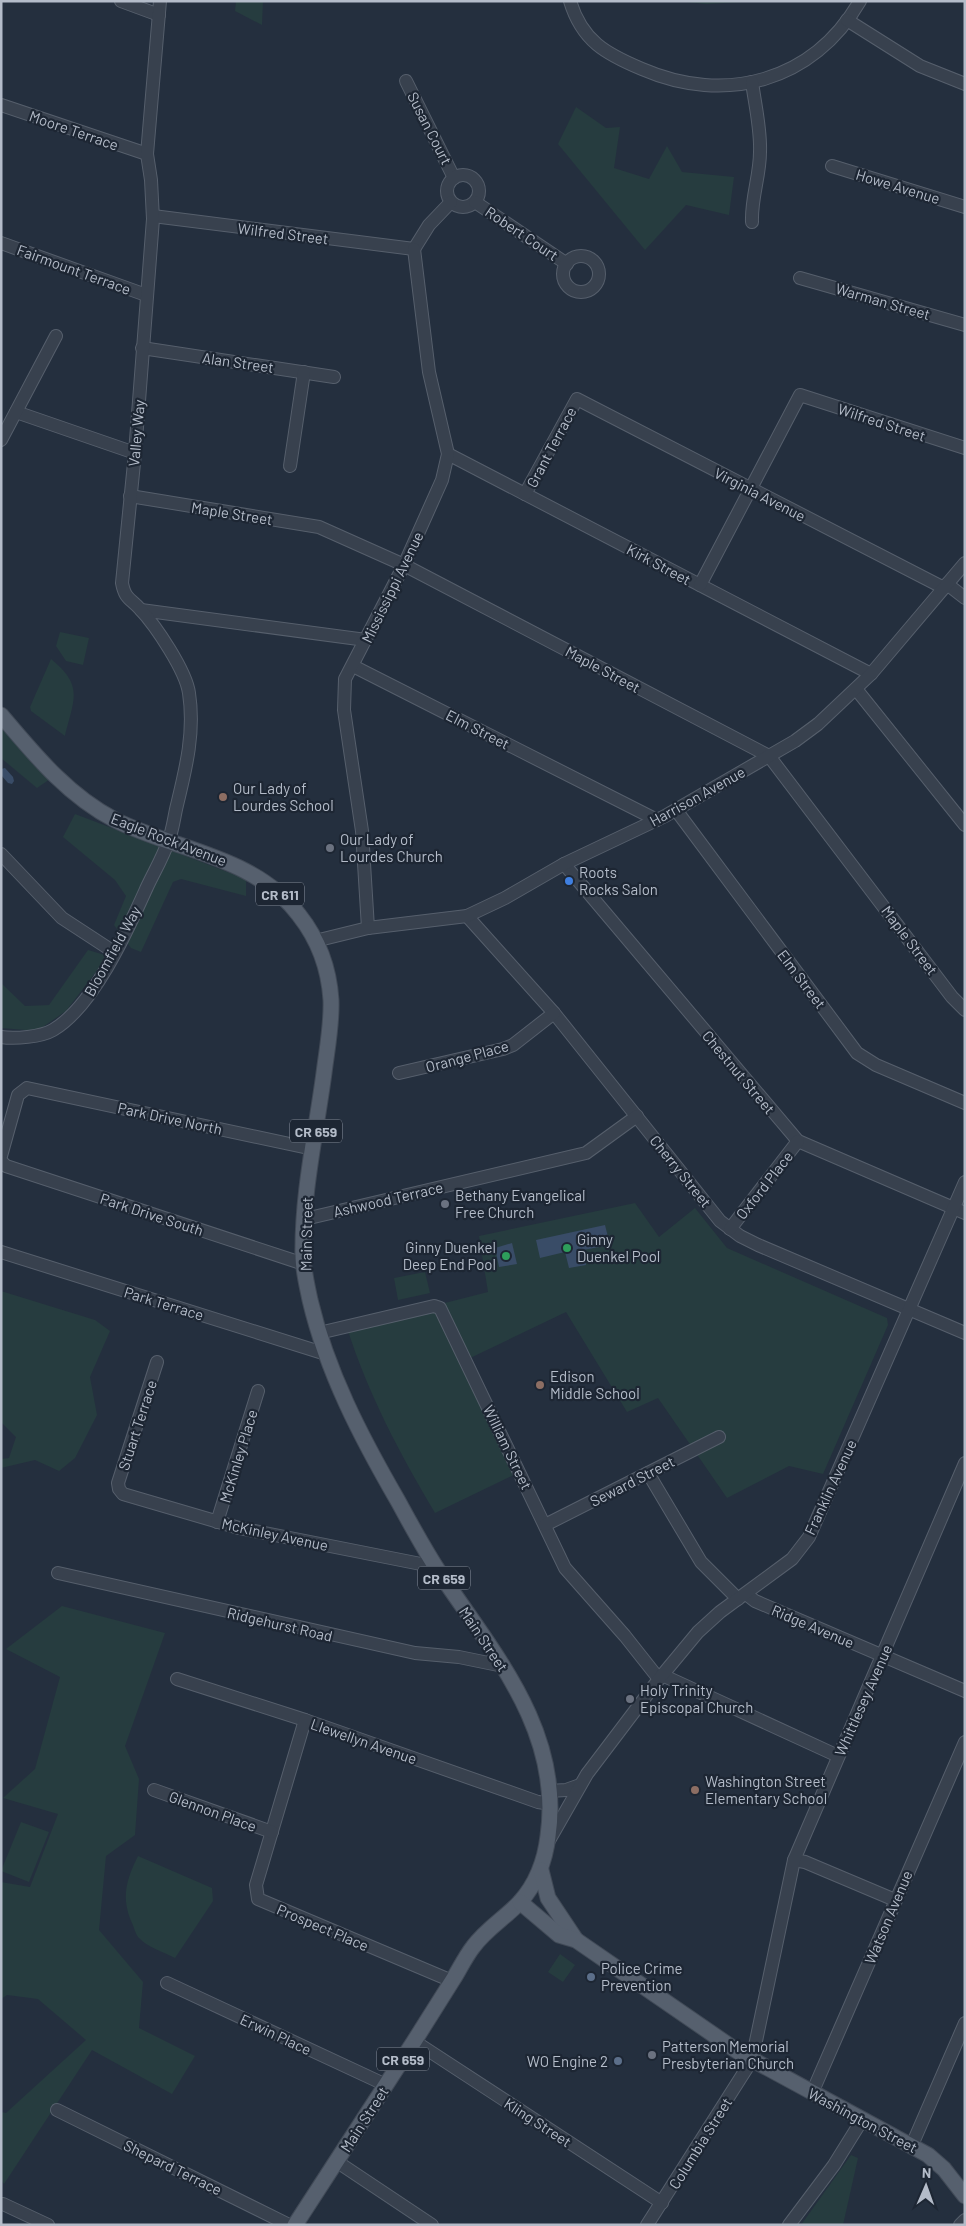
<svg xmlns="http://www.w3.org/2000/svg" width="966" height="2226" font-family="Barlow,sans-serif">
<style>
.green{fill:#263c3f}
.water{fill:#394c67}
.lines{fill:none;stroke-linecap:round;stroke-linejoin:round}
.minor-casing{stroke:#565f6c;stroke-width:14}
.major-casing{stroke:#414a57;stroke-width:17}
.minor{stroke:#38414e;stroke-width:12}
.major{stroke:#56606e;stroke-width:15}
.education-dot{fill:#8d6e63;stroke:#1d2633;stroke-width:2}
.worship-dot{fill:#6b7280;stroke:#1d2633;stroke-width:2}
.shop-dot{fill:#3f7fe0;stroke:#1d2633;stroke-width:2}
.leisure-dot{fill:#2e9e5b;stroke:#1d2633;stroke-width:2}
.service-dot{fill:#5c6f8a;stroke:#1d2633;stroke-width:2}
.labels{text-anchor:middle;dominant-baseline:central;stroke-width:4.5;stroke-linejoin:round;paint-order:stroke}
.shield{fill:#1d2633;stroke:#878f9c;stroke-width:1}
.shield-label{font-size:14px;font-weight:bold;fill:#b4bcc9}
.street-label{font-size:15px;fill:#b4bcc9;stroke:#1d2633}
.poi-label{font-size:15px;fill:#b4bcc9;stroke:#1d2633;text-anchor:start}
</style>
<rect width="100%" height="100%" fill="#242f3e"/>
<g class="green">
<path d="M236,1H263L262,25L235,11Z"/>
<path d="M678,1H760L706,4Z"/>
<path d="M576,107L606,128L620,127L614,168L649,179L667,146L682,172L734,177L729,215L686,205L645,250L558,144Z"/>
<path d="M60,632L89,638L83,665L66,661L56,646Z"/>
<path d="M51,659C84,686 74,699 65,736L31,711L30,707Z"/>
<path d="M1,726L50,779L37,788L1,758Z"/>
<path d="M75,814L246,879V896L181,879L173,882L141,952L131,948L114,925L126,896L115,880L63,837Z"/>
<path d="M88,950L108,956L66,1011L37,1031L1,1028V983L25,1006L49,1005Z"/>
<path d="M635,1203L659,1237L695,1208L727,1248L887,1318L888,1325L823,1474L789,1466L727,1498L658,1398L627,1412L566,1312L466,1360L520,1472L435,1513C399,1452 369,1396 347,1328L488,1292L479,1236Z"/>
<path d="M425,1272L430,1293L398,1300L394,1278Z"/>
<path d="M1,1291L95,1320L110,1331L90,1377L97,1415L75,1458L59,1471L35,1460L1,1468V1459L9,1458L16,1437L1,1422Z"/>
<path d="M62,1606L165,1633L125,1746L139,1779L135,1835L106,1856L99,1930L143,1982L139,2028L195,2056L172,2094L92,2050L4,2184L1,2180V2112L6,2113L86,2040L38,1999L7,1995L1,1999V1882L30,1887L58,1814L3,1798L35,1769L60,1677L6,1649Z"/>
<path d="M21,1822L49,1832L29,1882L1,1871Z"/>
<path d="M138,1856L212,1888L213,1901L175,1958C163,1952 147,1947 138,1937C135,1933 134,1927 132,1923C121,1898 126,1880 138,1856Z"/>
<path d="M560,1954L575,1965L563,1982L548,1972Z"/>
<path d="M851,2155L858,2158L843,2225H801Z"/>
</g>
<g class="water">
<path d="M5,768L13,777L14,781L12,784L8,783L1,775V769Z"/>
<path d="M605,1225L610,1245L583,1250L586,1265L569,1268L565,1252L540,1258L536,1240Z"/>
<path d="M512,1243L517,1264L499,1267L495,1248Z"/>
</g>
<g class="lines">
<g class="minor-casing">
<g id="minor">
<path d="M121,1L159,15"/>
<path d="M570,1C582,41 606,54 642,69C725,105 813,82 860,1"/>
<path d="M847,20L920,66L965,84"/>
<path d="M406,81L454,178"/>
<path d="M1,105L147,154"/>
<path d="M832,166L965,207"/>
<circle cx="463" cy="191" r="16"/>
<path d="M475,202L567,264"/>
<path d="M153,216L414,249"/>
<path d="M752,222C751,198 760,176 760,152C761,129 755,105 752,82"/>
<path d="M1,243L146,295"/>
<path d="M414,249L429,225L451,202"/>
<circle cx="581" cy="274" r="18"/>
<path d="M800,278L965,325"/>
<path d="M142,348L334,377"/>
<path d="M16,412L135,453"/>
<path d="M1,440L56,336"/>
<path d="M448,454L871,674"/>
<path d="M290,466L304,372"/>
<path d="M525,494L577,399L944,588"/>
<path d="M130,496L319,527L404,565L769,756L952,997L965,1010"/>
<path d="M947,584L965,598"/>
<path d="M700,585L800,395L965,448"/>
<path d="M141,610L366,640"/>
<path d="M353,666L657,820"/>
<path d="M856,689L965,825"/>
<path d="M676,810L857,1053L876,1065L965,1103"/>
<path d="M1,854L62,918L114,952"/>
<path d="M564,864L798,1141L965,1213"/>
<path d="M467,916L554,1013L720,1221L740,1236L758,1245L965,1333"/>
<path d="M368,928L362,831L344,710L345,679L404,565L442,480L448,454L429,372L414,249"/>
<path d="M315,941L368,928L467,916L505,898L564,864L665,816L795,741L818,724L871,674L965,563"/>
<path d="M1,1037C15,1039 41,1037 53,1030C94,1006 128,929 147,887C154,872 163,857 168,842C173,830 174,817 177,805C186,768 195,732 189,693C186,671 156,626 140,609C130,598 125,599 122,583L135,453L153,219L151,180L147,154L160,1"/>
<path d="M399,1073L503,1049L513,1045L554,1013"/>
<path d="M1,1156L18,1095L27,1088L313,1149"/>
<path d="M1,1161L6,1166L304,1264"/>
<path d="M305,1219L586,1153L637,1116"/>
<path d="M730,1229L798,1141"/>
<path d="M1,1252L326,1354"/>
<path d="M319,1333L434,1306L440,1308L565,1568L625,1636L659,1679"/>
<path d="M157,1362L118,1483L119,1489L123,1494L239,1528L436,1567"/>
<path d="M648,1473L701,1562L738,1599"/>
<path d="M217,1522L258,1391"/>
<path d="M545,1525L719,1437"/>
<path d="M58,1573L415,1653L459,1657L503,1666"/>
<path d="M746,1594L755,1601L965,1691"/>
<path d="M662,1675L838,1756"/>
<path d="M177,1679L305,1720L538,1802L551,1804"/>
<path d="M305,1720L256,1885L258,1899L452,1981"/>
<path d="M154,1790L272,1832"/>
<path d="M549,1791L566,1790L580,1785"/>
<path d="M547,1844L587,1774L659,1679L698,1632L720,1612L792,1559L809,1537L965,1182"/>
<path d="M794,1860L805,1862L895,1900"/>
<path d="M167,1983L386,2085"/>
<path d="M414,2041L662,2203"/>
<path d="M812,2093L965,1742"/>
<path d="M57,2110L289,2225"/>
<path d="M912,2145L965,2023"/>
<path d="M336,2161L432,2225"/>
<path d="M3,2204L48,2225"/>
<path d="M647,2225L752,2060L794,1860L965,1463"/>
<path d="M789,2225L834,2165L862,2120"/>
<path d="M960,2225L965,2220"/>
</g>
</g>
<g class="major-casing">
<g id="major">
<path d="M1,715C34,754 68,796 115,820C177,851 255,856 299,915C318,939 329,969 331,1000C332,1024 327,1049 324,1073C316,1133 302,1194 303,1255C303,1270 307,1285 310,1300C327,1372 361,1437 398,1501C411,1525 424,1549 439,1572C493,1653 563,1731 548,1836C545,1861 537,1883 520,1902C505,1918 486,1929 473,1947C466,1956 460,1968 454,1978C441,1999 428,2019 415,2040C375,2102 335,2163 295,2225"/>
<path d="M541,1870L548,1898L576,1940"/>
<path d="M520,1902L559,1935L576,1940L740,2053L928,2155L944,2169L965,2196"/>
</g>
</g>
<use href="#minor" class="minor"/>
<use href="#major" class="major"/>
</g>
<g class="education-dot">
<circle cx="223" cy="797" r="5"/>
<circle cx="540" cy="1385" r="5"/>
<circle cx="695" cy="1790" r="5"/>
</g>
<g class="worship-dot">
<circle cx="330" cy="848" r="5"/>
<circle cx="445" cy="1204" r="5"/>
<circle cx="630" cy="1699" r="5"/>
<circle cx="652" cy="2055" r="5"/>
</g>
<circle class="shop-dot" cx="569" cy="881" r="5"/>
<g class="leisure-dot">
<circle cx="567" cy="1248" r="5"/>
<circle cx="506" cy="1256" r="5"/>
</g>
<g class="service-dot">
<circle cx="591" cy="1977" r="5"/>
<circle cx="618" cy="2061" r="5"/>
</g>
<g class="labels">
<g class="shield">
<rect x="256" y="882.5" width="48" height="23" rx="4"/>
<rect x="290" y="1119.5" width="52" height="23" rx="4"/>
<rect x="418" y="1566.5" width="52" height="23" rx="4"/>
<rect x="377" y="2047.5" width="52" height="23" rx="4"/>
</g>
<g class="shield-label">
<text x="280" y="894">CR 611</text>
<text x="316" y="1131">CR 659</text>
<text x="444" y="1578">CR 659</text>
<text x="403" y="2059">CR 659</text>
</g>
<g class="street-label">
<text transform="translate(430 128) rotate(63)">Susan Court</text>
<text transform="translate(74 130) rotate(19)">Moore Terrace</text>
<text transform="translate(898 186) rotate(17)">Howe Avenue</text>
<text transform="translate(283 233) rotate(7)">Wilfred Street</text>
<text transform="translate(522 233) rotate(34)">Robert Court</text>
<text transform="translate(74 269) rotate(20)">Fairmount Terrace</text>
<text transform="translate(883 301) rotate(16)">Warman Street</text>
<text transform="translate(238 362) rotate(8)">Alan Street</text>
<text transform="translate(882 422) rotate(18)">Wilfred Street</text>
<text transform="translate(136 433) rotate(-85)">Valley Way</text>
<text transform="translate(551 447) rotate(-62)">Grant Terrace</text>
<text transform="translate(760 494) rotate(27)">Virginia Avenue</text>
<text transform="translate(232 513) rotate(9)">Maple Street</text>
<text transform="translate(659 564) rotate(28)">Kirk Street</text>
<text transform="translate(392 587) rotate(-64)">Mississippi Avenue</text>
<text transform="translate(603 669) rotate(28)">Maple Street</text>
<text transform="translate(478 729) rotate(27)">Elm Street</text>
<text transform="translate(697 796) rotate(-29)">Harrison Avenue</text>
<text transform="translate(169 839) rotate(21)">Eagle Rock Avenue</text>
<text transform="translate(910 940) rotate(53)">Maple Street</text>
<text transform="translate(112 951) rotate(-61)">Bloomfield Way</text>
<text transform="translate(802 979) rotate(53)">Elm Street</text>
<text transform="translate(467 1056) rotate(-15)">Orange Place</text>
<text transform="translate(739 1072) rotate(50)">Chestnut Street</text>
<text transform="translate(170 1118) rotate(12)">Park Drive North</text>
<text transform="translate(681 1171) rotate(51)">Cherry Street</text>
<text transform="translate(764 1185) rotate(-52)">Oxford Place</text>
<text transform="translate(388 1199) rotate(-13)">Ashwood Terrace</text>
<text transform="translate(152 1214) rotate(18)">Park Drive South</text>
<text transform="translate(306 1234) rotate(-89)">Main Street</text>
<text transform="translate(164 1303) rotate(17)">Park Terrace</text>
<text transform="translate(137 1425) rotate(-72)">Stuart Terrace</text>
<text transform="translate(508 1447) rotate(64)">William Street</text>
<text transform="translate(238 1456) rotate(-73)">McKinley Place</text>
<text transform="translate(632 1481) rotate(-27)">Seward Street</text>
<text transform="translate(830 1487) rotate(-65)">Franklin Avenue</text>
<text transform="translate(275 1534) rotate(12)">McKinley Avenue</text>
<text transform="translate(280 1624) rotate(13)">Ridgehurst Road</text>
<text transform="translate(813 1626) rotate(23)">Ridge Avenue</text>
<text transform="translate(484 1639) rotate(56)">Main Street</text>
<text transform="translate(863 1700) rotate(-66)">Whittlesey Avenue</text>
<text transform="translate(364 1741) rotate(19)">Llewellyn Avenue</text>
<text transform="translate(213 1811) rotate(20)">Glennon Place</text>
<text transform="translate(888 1917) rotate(-67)">Watson Avenue</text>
<text transform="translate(323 1927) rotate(23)">Prospect Place</text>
<text transform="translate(276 2034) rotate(25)">Erwin Place</text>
<text transform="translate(364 2119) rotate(-57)">Main Street</text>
<text transform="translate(863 2120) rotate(28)">Washington Street</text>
<text transform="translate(538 2122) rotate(33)">Kling Street</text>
<text transform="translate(700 2143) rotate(-58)">Columbia Street</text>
<text transform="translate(173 2167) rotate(26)">Shepard Terrace</text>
</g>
<g class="poi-label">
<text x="233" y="788">Our Lady of<tspan x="233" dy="17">Lourdes School</tspan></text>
<text x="340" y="839">Our Lady of<tspan x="340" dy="17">Lourdes Church</tspan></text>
<text x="579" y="872">Roots<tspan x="579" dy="17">Rocks Salon</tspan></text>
<text x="455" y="1195">Bethany Evangelical<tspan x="455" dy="17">Free Church</tspan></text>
<text x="577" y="1239">Ginny<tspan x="577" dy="17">Duenkel Pool</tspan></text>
<text x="496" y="1247" text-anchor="end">Ginny Duenkel<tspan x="496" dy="17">Deep End Pool</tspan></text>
<text x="550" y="1376">Edison<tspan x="550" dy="17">Middle School</tspan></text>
<text x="640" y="1690">Holy Trinity<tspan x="640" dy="17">Episcopal Church</tspan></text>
<text x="705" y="1781">Washington Street<tspan x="705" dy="17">Elementary School</tspan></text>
<text x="601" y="1968">Police Crime<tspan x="601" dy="17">Prevention</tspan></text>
<text x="662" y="2046">Patterson Memorial<tspan x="662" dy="17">Presbyterian Church</tspan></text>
<text x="608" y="2061" text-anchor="end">WO Engine 2</text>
</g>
</g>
<rect width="966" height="2226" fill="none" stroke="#b4bcc9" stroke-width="5"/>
<g transform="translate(926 2186) rotate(2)" stroke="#1d2633" stroke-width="4" paint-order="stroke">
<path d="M0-4L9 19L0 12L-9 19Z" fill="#b4bcc9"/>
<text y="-8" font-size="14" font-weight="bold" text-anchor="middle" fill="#b4bcc9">N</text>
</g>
</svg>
